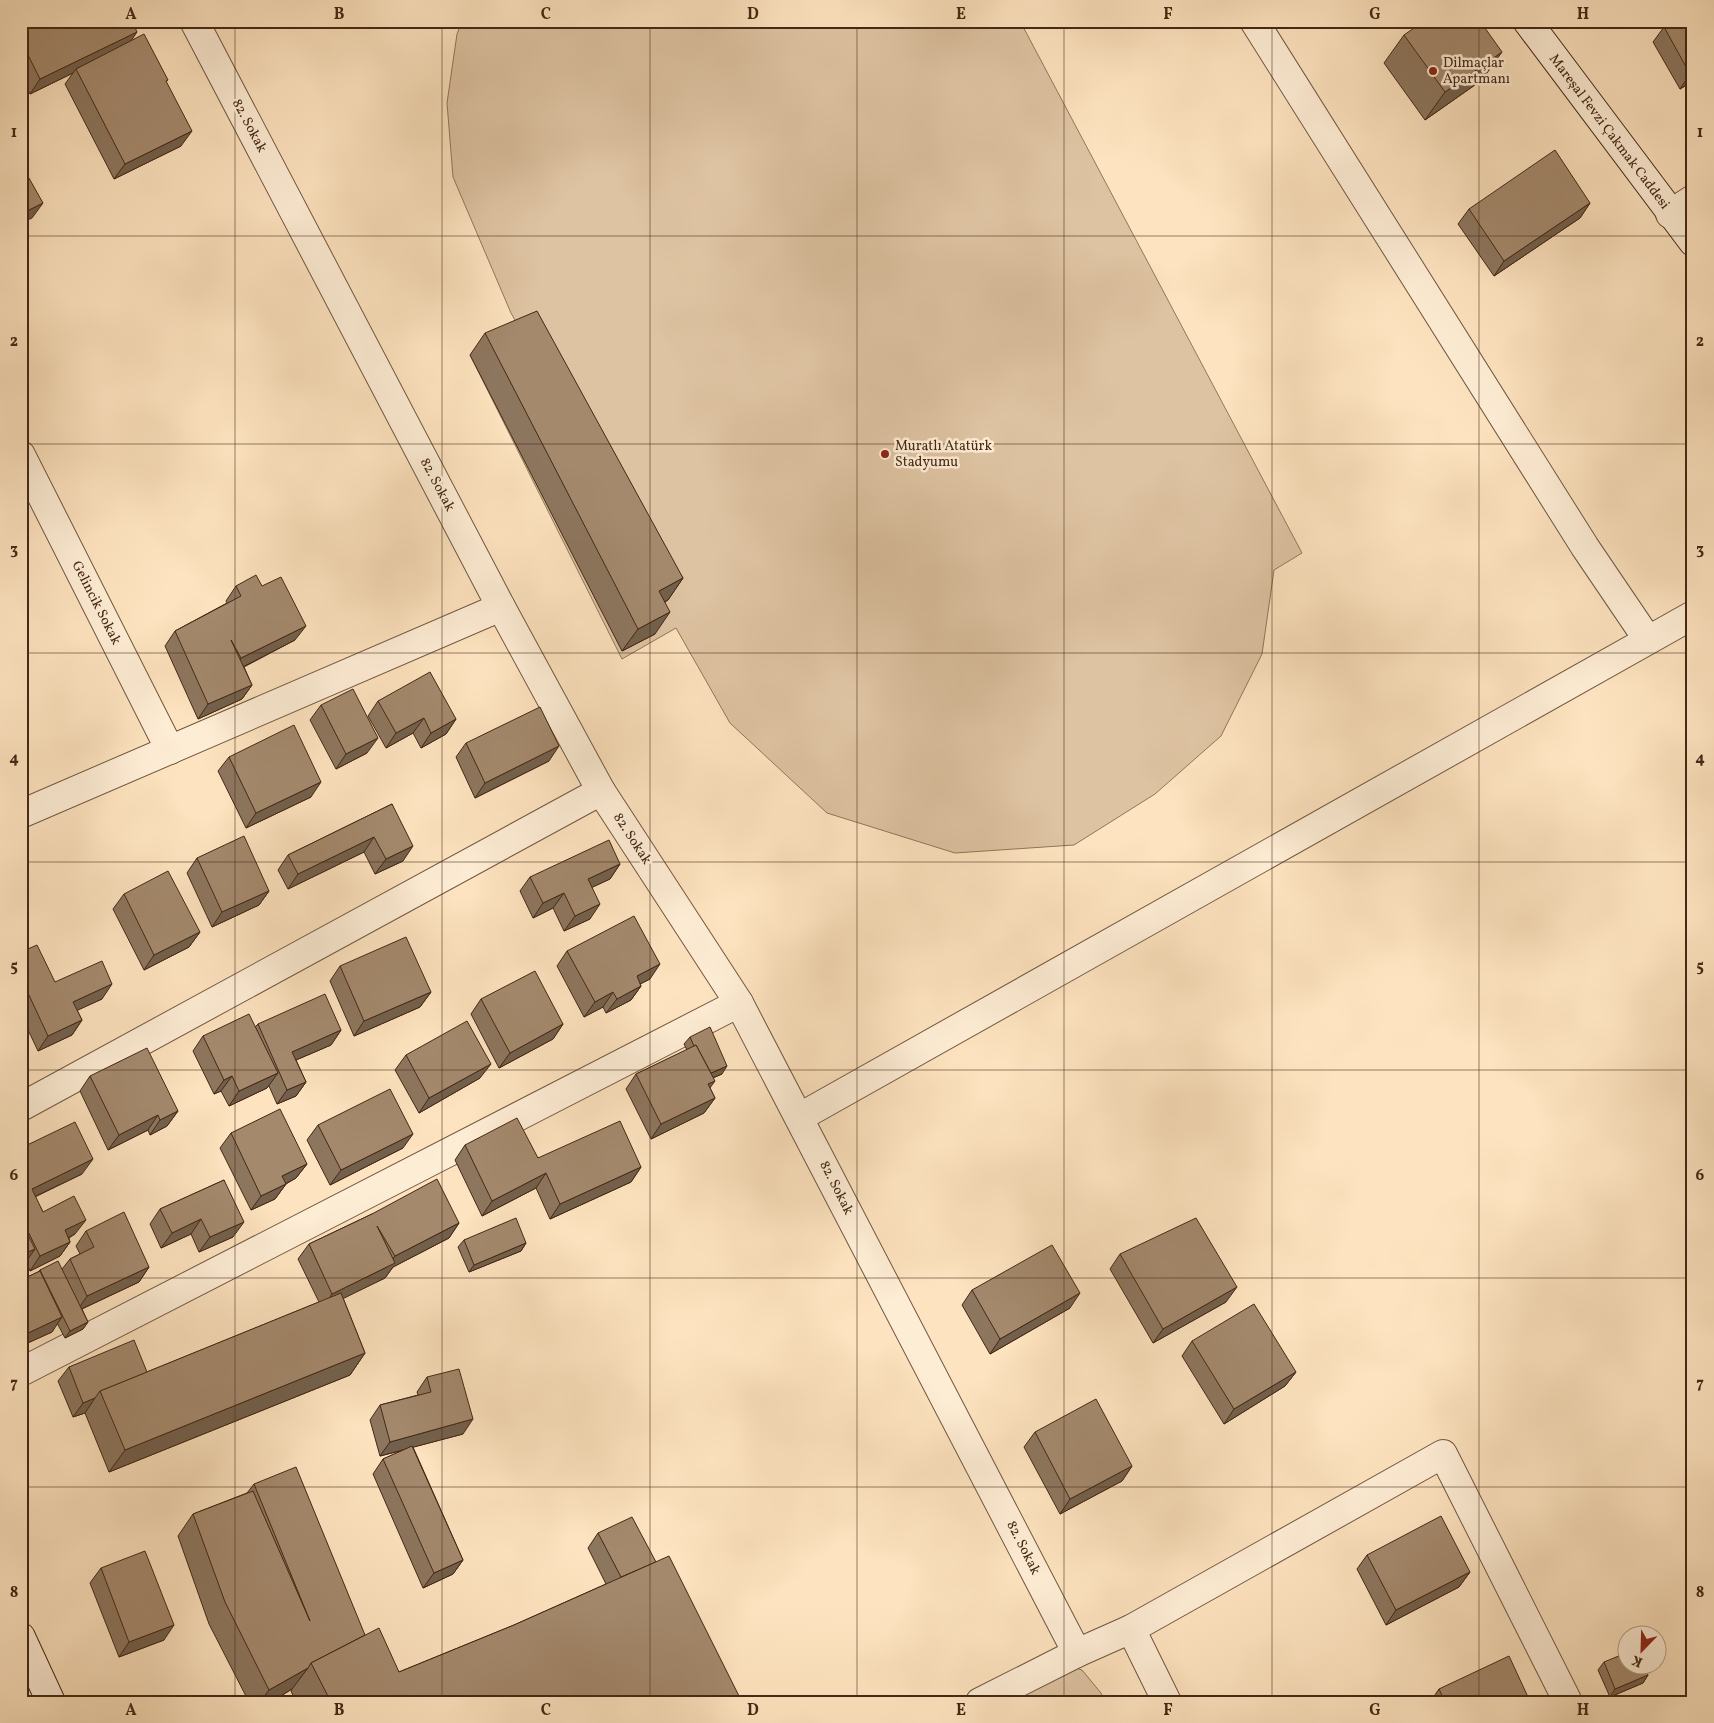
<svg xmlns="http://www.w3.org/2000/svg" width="1714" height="1723" font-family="Vollkorn,serif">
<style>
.green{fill:#dec3a2;stroke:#91765c}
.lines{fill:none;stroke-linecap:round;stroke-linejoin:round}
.street-casing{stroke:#725740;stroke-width:30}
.secondary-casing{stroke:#442815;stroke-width:30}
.street{stroke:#feedd5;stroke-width:28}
.secondary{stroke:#feedd5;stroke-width:28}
.wall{fill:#8d765e;stroke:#442815}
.shaded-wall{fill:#73604c;stroke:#442815}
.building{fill:#a4896d;stroke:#442815}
.grid{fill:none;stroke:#442815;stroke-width:1;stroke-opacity:0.55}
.poi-dot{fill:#8f2418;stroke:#feedd5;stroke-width:2}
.labels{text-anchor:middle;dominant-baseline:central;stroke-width:5;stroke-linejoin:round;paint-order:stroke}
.poi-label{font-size:14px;fill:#442815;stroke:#feedd5;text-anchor:start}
.street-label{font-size:14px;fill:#442815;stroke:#feedd5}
.neatline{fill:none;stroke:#442815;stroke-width:2}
.grid-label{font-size:16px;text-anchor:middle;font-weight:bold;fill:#442815}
</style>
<rect width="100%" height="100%" fill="#fde3bf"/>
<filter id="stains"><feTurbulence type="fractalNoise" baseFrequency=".004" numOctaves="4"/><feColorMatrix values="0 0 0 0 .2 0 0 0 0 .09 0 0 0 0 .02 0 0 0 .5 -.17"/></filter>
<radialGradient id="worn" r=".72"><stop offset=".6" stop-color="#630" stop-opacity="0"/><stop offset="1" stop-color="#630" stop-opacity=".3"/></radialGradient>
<g class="green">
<path d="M462,21H1020L1302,553L1274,570L1262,654L1221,736L1155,794L1074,845L955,853L827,813L730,723L676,628L622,659L470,355L520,329L511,313L453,177L447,103L457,34Z"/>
<path d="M1067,1665L1082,1670L1101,1693L1106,1702H985Z"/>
</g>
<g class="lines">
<g class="street-casing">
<g id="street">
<path d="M194,21L501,607L601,791L739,1003L1077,1653"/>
<path d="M1254,21L1585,547L1648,640"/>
<path d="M1670,214L1693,199"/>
<path d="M21,455L170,750"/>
<path d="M21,814L501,607"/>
<path d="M21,1107L601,791"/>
<path d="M800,1117L1693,615"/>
<path d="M21,1372L739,1003"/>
<path d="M1131,1629L1167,1702"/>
<path d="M980,1702L1077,1653L1131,1629L1443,1454L1568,1702"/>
</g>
</g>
<g class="secondary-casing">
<g id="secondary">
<path d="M1527,21L1693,242"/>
<path d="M21,1637L51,1702"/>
</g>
</g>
<use href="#street" class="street"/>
<use href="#secondary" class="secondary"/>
</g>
<g class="wall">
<path d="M21,21L131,41L168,80L166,81L181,146L114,179L65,84L73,73L30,94L21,76Z"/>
<path d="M1672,21H1693V81L1680,89L1653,42L1664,27L1670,24Z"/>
<path d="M1404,35L1482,80L1425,120L1384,63Z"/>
<path d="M1590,203L1580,218L1494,276L1458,224L1469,209Z"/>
<path d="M485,333L683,578L668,600L665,602L655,634L622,651L470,355Z"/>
<path d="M236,586H262L295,640L244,667L252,685L242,699L198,719L165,646L175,631L227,603L226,601Z"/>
<path d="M378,701L456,719L446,734L421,748L413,733L386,748L368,716Z"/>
<path d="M321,705L367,753L336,769L310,720Z"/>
<path d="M466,743L549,761L475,798L456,757Z"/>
<path d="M229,757L311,797L246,828L218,771Z"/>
<path d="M392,804L403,861L375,874L364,852L288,889L278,870L288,855Z"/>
<path d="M197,858L269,891L259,905L212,927L187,873Z"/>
<path d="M620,864L610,879L592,887L590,919L564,931L553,908L533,918L520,891L530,877Z"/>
<path d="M124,894L200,932L189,947L144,970L113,909Z"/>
<path d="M567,951L650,979L640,984L641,986L631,1000L606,1013L603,1007L584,1017L557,966Z"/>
<path d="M21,952L55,982L102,999L77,1010L82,1020L72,1035L38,1051L21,1015Z"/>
<path d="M340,966L431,992L420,1007L354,1036L330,981Z"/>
<path d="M481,999L563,1024L553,1039L499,1068L471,1014Z"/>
<path d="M258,1024L341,1030L331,1045L296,1060L306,1082L296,1096L277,1104L269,1086L267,1088L229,1106L221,1091L214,1094L193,1051L203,1036L255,1027Z"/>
<path d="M690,1037L722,1074L713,1078L710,1088L715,1098L704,1113L651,1139L626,1089L636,1074L687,1050L684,1044Z"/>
<path d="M406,1055L480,1078L419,1113L395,1070Z"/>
<path d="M90,1076L178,1111L167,1126L150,1135L148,1130L108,1150L80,1091Z"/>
<path d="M318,1125L403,1148L330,1185L307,1140Z"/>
<path d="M231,1133L307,1164L296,1178L286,1184L275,1199L251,1210L220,1148Z"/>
<path d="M465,1145L538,1158L641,1167L631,1182L550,1219L536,1188L482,1216L455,1160Z"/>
<path d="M21,1148L82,1174L35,1197L43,1212L75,1234L69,1238L70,1242L60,1256L30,1271L26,1262L21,1265Z"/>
<path d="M224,1180L233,1237L199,1252L191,1234L161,1248L150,1224L160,1209Z"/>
<path d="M372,1214L459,1223L449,1238L393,1267L385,1278L343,1298L365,1353L350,1375L109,1472L85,1413L73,1417L58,1381L69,1367L147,1372L319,1302L298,1259L309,1244Z"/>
<path d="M86,1231L149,1267L139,1282L82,1309L88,1322L83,1329L65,1338L57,1323L52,1332L21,1346V1280L38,1272L40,1270L62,1269L70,1259L80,1254L76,1246Z"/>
<path d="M464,1240L526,1243L521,1251L469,1272L458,1247Z"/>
<path d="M1120,1254L1226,1302L1153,1343L1110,1269Z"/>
<path d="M972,1290L1070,1308L990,1354L962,1305Z"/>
<path d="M1192,1341L1296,1372L1285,1386L1224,1424L1182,1356Z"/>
<path d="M427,1377L463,1434L413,1447L463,1560L453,1574L423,1588L373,1474L383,1459L404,1450L380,1456L370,1420L380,1405L418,1395L417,1392Z"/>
<path d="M1035,1432L1132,1466L1122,1481L1060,1514L1024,1447Z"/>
<path d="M254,1484L365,1635L399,1672L514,1625L606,1584L588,1548L598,1533L656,1562L742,1702H296L291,1691L292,1689L271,1702H249L209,1624L178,1536L193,1514L247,1493Z"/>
<path d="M1367,1555L1470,1572L1459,1587L1386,1625L1357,1569Z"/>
<path d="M101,1568L164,1640L119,1657L90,1583Z"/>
<path d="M1604,1662L1648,1675L1643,1683L1610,1697L1598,1670Z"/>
<path d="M1439,1689L1524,1702H1430Z"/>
</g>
<g class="shaded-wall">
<path d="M22,21H52L21,36Z"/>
<path d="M137,32L127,47L76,69L73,73L30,94L40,79Z"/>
<path d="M1502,52L1482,80L1425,120L1445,92Z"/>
<path d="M1693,72V81L1680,89L1690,74Z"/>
<path d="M192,131L181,146L114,179L125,164Z"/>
<path d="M43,203L32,218L21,223V214Z"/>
<path d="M1590,203L1580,218L1494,276L1504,261Z"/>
<path d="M683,578L668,600L644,612L659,591Z"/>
<path d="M670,612L655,634L622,651L638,629Z"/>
<path d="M306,626L295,640L231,673L241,658Z"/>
<path d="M252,685L242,699L198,719L208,704Z"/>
<path d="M424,718L413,733L386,748L396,733Z"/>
<path d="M456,719L446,734L421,748L431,733Z"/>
<path d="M378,738L367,753L336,769L346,754Z"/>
<path d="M559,746L549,761L475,798L485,783Z"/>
<path d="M321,782L311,797L246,828L256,813Z"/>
<path d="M374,837L364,852L288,889L298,874Z"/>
<path d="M413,846L403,861L375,874L386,859Z"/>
<path d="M620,864L610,879L578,894L588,879Z"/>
<path d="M269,891L259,905L212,927L222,912Z"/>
<path d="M564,893L553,908L533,918L543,903Z"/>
<path d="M600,904L590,919L564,931L575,916Z"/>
<path d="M200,932L189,947L144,970L154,955Z"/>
<path d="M660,964L650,979L626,991L637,976Z"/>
<path d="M112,984L102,999L63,1017L73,1002Z"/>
<path d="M641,986L631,1000L606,1013L617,999Z"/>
<path d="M431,992L420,1007L354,1036L364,1021Z"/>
<path d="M613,992L603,1007L584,1017L595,1002Z"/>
<path d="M82,1020L72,1035L38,1051L48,1036Z"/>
<path d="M563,1024L553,1039L499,1068L510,1053Z"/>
<path d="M341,1030L331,1045L282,1066L292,1052Z"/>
<path d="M491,1064L480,1078L419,1113L429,1098Z"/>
<path d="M727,1066L722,1074L702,1082L707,1075Z"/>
<path d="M278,1073L267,1088L229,1106L239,1091Z"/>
<path d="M232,1076L221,1091L214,1094L224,1080Z"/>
<path d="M715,1081L704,1096L708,1084Z"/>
<path d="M306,1082L296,1096L277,1104L287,1090Z"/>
<path d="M715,1098L704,1113L651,1139L661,1124Z"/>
<path d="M178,1111L167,1126L150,1135L160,1120Z"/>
<path d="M158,1115L148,1130L108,1150L119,1135Z"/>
<path d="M413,1134L403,1148L330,1185L341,1170Z"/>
<path d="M93,1159L82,1174L21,1203L32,1189Z"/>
<path d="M307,1164L296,1178L272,1191L282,1176Z"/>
<path d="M641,1167L631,1182L550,1219L560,1204Z"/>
<path d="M546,1173L536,1188L482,1216L492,1201Z"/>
<path d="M286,1184L275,1199L251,1210L261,1196Z"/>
<path d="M201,1219L191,1234L161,1248L172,1233Z"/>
<path d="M86,1220L75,1234L54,1245L65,1230Z"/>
<path d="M244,1222L233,1237L199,1252L210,1237Z"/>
<path d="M459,1223L449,1238L393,1267L385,1278L322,1309L332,1294L387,1267L395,1256Z"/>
<path d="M70,1242L60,1256L30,1271L40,1256Z"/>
<path d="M526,1243L521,1251L469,1272L474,1265Z"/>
<path d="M35,1249L25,1263L21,1265V1255Z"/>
<path d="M149,1267L139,1282L77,1311L87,1296Z"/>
<path d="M1237,1287L1226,1302L1153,1343L1163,1329Z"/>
<path d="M1080,1293L1070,1308L990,1354L1000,1339Z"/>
<path d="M62,1317L52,1332L21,1346V1339L24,1335Z"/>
<path d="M88,1322L83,1329L65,1338L70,1331Z"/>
<path d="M365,1353L350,1375L109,1472L125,1450Z"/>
<path d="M1296,1372L1285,1386L1224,1424L1234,1409Z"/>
<path d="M95,1398L85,1413L73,1417L83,1403Z"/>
<path d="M473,1419L463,1434L380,1456L390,1442Z"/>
<path d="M1132,1466L1122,1481L1060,1514L1070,1499Z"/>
<path d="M463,1560L453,1574L423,1588L434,1573Z"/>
<path d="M1470,1572L1459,1587L1386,1625L1396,1610Z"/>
<path d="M174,1625L164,1640L119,1657L129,1642Z"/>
<path d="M308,1668L292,1689L271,1702H260L269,1690Z"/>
<path d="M1648,1675L1643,1683L1610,1697L1615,1689Z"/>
<path d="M1528,1697L1524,1702H1517Z"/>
</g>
<g class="building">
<path d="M31,21H132L137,32L40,79L21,41V26Z"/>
<path d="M1424,21H1480L1502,52L1445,92L1404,35Z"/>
<path d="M1674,21H1693V72L1690,74L1664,27Z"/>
<path d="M144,34L168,80L166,81L192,131L125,164L76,69Z"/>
<path d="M1555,150L1590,203L1504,261L1469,209Z"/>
<path d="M21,164L43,203L21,214Z"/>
<path d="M537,311L683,578L659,591L670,612L638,629L485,333Z"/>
<path d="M256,575L262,586L281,577L306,626L241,658L231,640L252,685L208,704L175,631L241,596L236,586Z"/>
<path d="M430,672L456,719L431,733L424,718L396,733L378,701Z"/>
<path d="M353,689L378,738L346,754L321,705Z"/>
<path d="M540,707L559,746L485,783L466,743Z"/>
<path d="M294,725L321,782L256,813L229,757Z"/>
<path d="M392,804L413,846L386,859L374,837L298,874L288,855Z"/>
<path d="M244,836L269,891L222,912L197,858Z"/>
<path d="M609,840L620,864L588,879L600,904L575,916L564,893L543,903L530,877Z"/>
<path d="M168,871L200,932L154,955L124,894Z"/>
<path d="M634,916L660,964L637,976L641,986L617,999L613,992L595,1002L567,951Z"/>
<path d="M406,937L431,992L364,1021L340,966Z"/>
<path d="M37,945L55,982L102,961L112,984L73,1002L82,1020L48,1036L21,978V952Z"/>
<path d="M535,971L563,1024L510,1053L481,999Z"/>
<path d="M325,994L341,1030L292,1052L306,1082L287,1090L258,1024Z"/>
<path d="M249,1014L278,1073L239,1091L232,1076L224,1080L203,1036Z"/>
<path d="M467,1021L491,1064L429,1098L406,1055Z"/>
<path d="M710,1027L727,1066L711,1073L696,1045L694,1046L690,1037Z"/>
<path d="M696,1045L715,1081L708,1084L715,1098L661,1124L636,1074Z"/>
<path d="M147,1048L178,1111L160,1120L158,1115L119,1135L90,1076Z"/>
<path d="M390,1089L413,1134L341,1170L318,1125Z"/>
<path d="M280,1109L307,1164L282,1176L286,1184L261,1196L231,1133Z"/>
<path d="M517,1118L538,1158L620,1121L641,1167L560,1204L546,1173L492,1201L465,1145Z"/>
<path d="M75,1122L93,1159L32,1189L43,1212L74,1196L86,1220L65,1230L70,1242L40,1256L21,1217V1148Z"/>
<path d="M437,1179L459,1223L395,1256L377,1226L395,1263L332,1294L309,1244L372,1214Z"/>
<path d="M224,1180L244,1222L210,1237L201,1219L172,1233L160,1209Z"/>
<path d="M124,1212L149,1267L87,1296L70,1259L94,1247L86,1231Z"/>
<path d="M516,1218L526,1243L474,1265L464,1240Z"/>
<path d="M1196,1218L1237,1287L1163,1329L1120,1254Z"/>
<path d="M21,1221L35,1249L21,1255Z"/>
<path d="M1052,1245L1080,1293L1000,1339L972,1290Z"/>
<path d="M58,1261L88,1322L70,1331L40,1270Z"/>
<path d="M40,1271L62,1317L24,1335L21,1330V1280Z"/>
<path d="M341,1293L365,1353L125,1450L100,1391Z"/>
<path d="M1254,1304L1296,1372L1234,1409L1192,1341Z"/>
<path d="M134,1340L147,1372L100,1391L95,1398L83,1403L69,1367Z"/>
<path d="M459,1369L473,1419L390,1442L380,1405L431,1392L427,1377Z"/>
<path d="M1096,1399L1132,1466L1070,1499L1035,1432Z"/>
<path d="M412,1446L463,1560L434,1573L383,1459Z"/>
<path d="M296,1467L365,1635L311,1663L308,1668L269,1690L225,1602L193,1514L253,1491L310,1621L254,1484Z"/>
<path d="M1441,1516L1470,1572L1396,1610L1367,1555Z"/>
<path d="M632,1517L656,1562L621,1577L598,1533Z"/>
<path d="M145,1551L174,1625L129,1642L101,1568Z"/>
<path d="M669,1556L742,1702H331L311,1663L379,1628L399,1672L514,1625Z"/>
<path d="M1626,1653V1666H1644L1648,1675L1615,1689L1604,1662Z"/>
<path d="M1509,1656L1528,1697L1517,1702H1445L1439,1689Z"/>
</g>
<path class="grid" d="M235,21V1702M442,21V1702M650,21V1702M857,21V1702M1064,21V1702M1272,21V1702M1479,21V1702M21,236H1693M21,444H1693M21,653H1693M21,862H1693M21,1070H1693M21,1278H1693M21,1487H1693"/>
<g class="poi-dot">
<circle cx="1433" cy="71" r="5"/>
<circle cx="885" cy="454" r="5"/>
</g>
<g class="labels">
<g class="poi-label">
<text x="1443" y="63">Dilmaçlar<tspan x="1443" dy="16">Apartmanı</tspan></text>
<text x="895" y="446">Muratlı Atatürk<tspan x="895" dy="16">Stadyumu</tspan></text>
</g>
<g class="street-label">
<text transform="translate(249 126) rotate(62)">82. Sokak</text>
<text transform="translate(1609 132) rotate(53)">Mareşal Fevzi Çakmak Caddesi</text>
<text transform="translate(437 485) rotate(62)">82. Sokak</text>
<text transform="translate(96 603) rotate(63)">Gelincik Sokak</text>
<text transform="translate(632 839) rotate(57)">82. Sokak</text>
<text transform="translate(836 1188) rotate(63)">82. Sokak</text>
<text transform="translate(1023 1548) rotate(63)">82. Sokak</text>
</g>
</g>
<rect width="1714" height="1723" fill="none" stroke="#fde3bf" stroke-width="55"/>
<g transform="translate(1642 1650) rotate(203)"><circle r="24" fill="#feedd5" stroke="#b49e88"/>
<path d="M0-4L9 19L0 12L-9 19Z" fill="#8f2418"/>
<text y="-8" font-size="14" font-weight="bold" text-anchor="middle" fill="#442815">K</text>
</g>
<rect x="28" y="28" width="1658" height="1668" class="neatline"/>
<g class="grid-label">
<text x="131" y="19">A</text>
<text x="339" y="19">B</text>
<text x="546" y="19">C</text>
<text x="753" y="19">D</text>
<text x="961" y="19">E</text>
<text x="1168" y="19">F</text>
<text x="1375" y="19">G</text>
<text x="1583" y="19">H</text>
<text x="14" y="137">1</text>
<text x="1700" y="137">1</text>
<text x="14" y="346">2</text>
<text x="1700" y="346">2</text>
<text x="14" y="554">3</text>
<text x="1700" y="554">3</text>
<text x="14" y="763">4</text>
<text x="1700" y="763">4</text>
<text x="14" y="971">5</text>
<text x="1700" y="971">5</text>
<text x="14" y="1180">6</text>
<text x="1700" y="1180">6</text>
<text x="14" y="1388">7</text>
<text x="1700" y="1388">7</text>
<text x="14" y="1597">8</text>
<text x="1700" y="1597">8</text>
<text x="131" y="1715">A</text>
<text x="339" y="1715">B</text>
<text x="546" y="1715">C</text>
<text x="753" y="1715">D</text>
<text x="961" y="1715">E</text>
<text x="1168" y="1715">F</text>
<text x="1375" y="1715">G</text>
<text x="1583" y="1715">H</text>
</g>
<rect width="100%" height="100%" filter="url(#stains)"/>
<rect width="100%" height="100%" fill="url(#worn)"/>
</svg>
